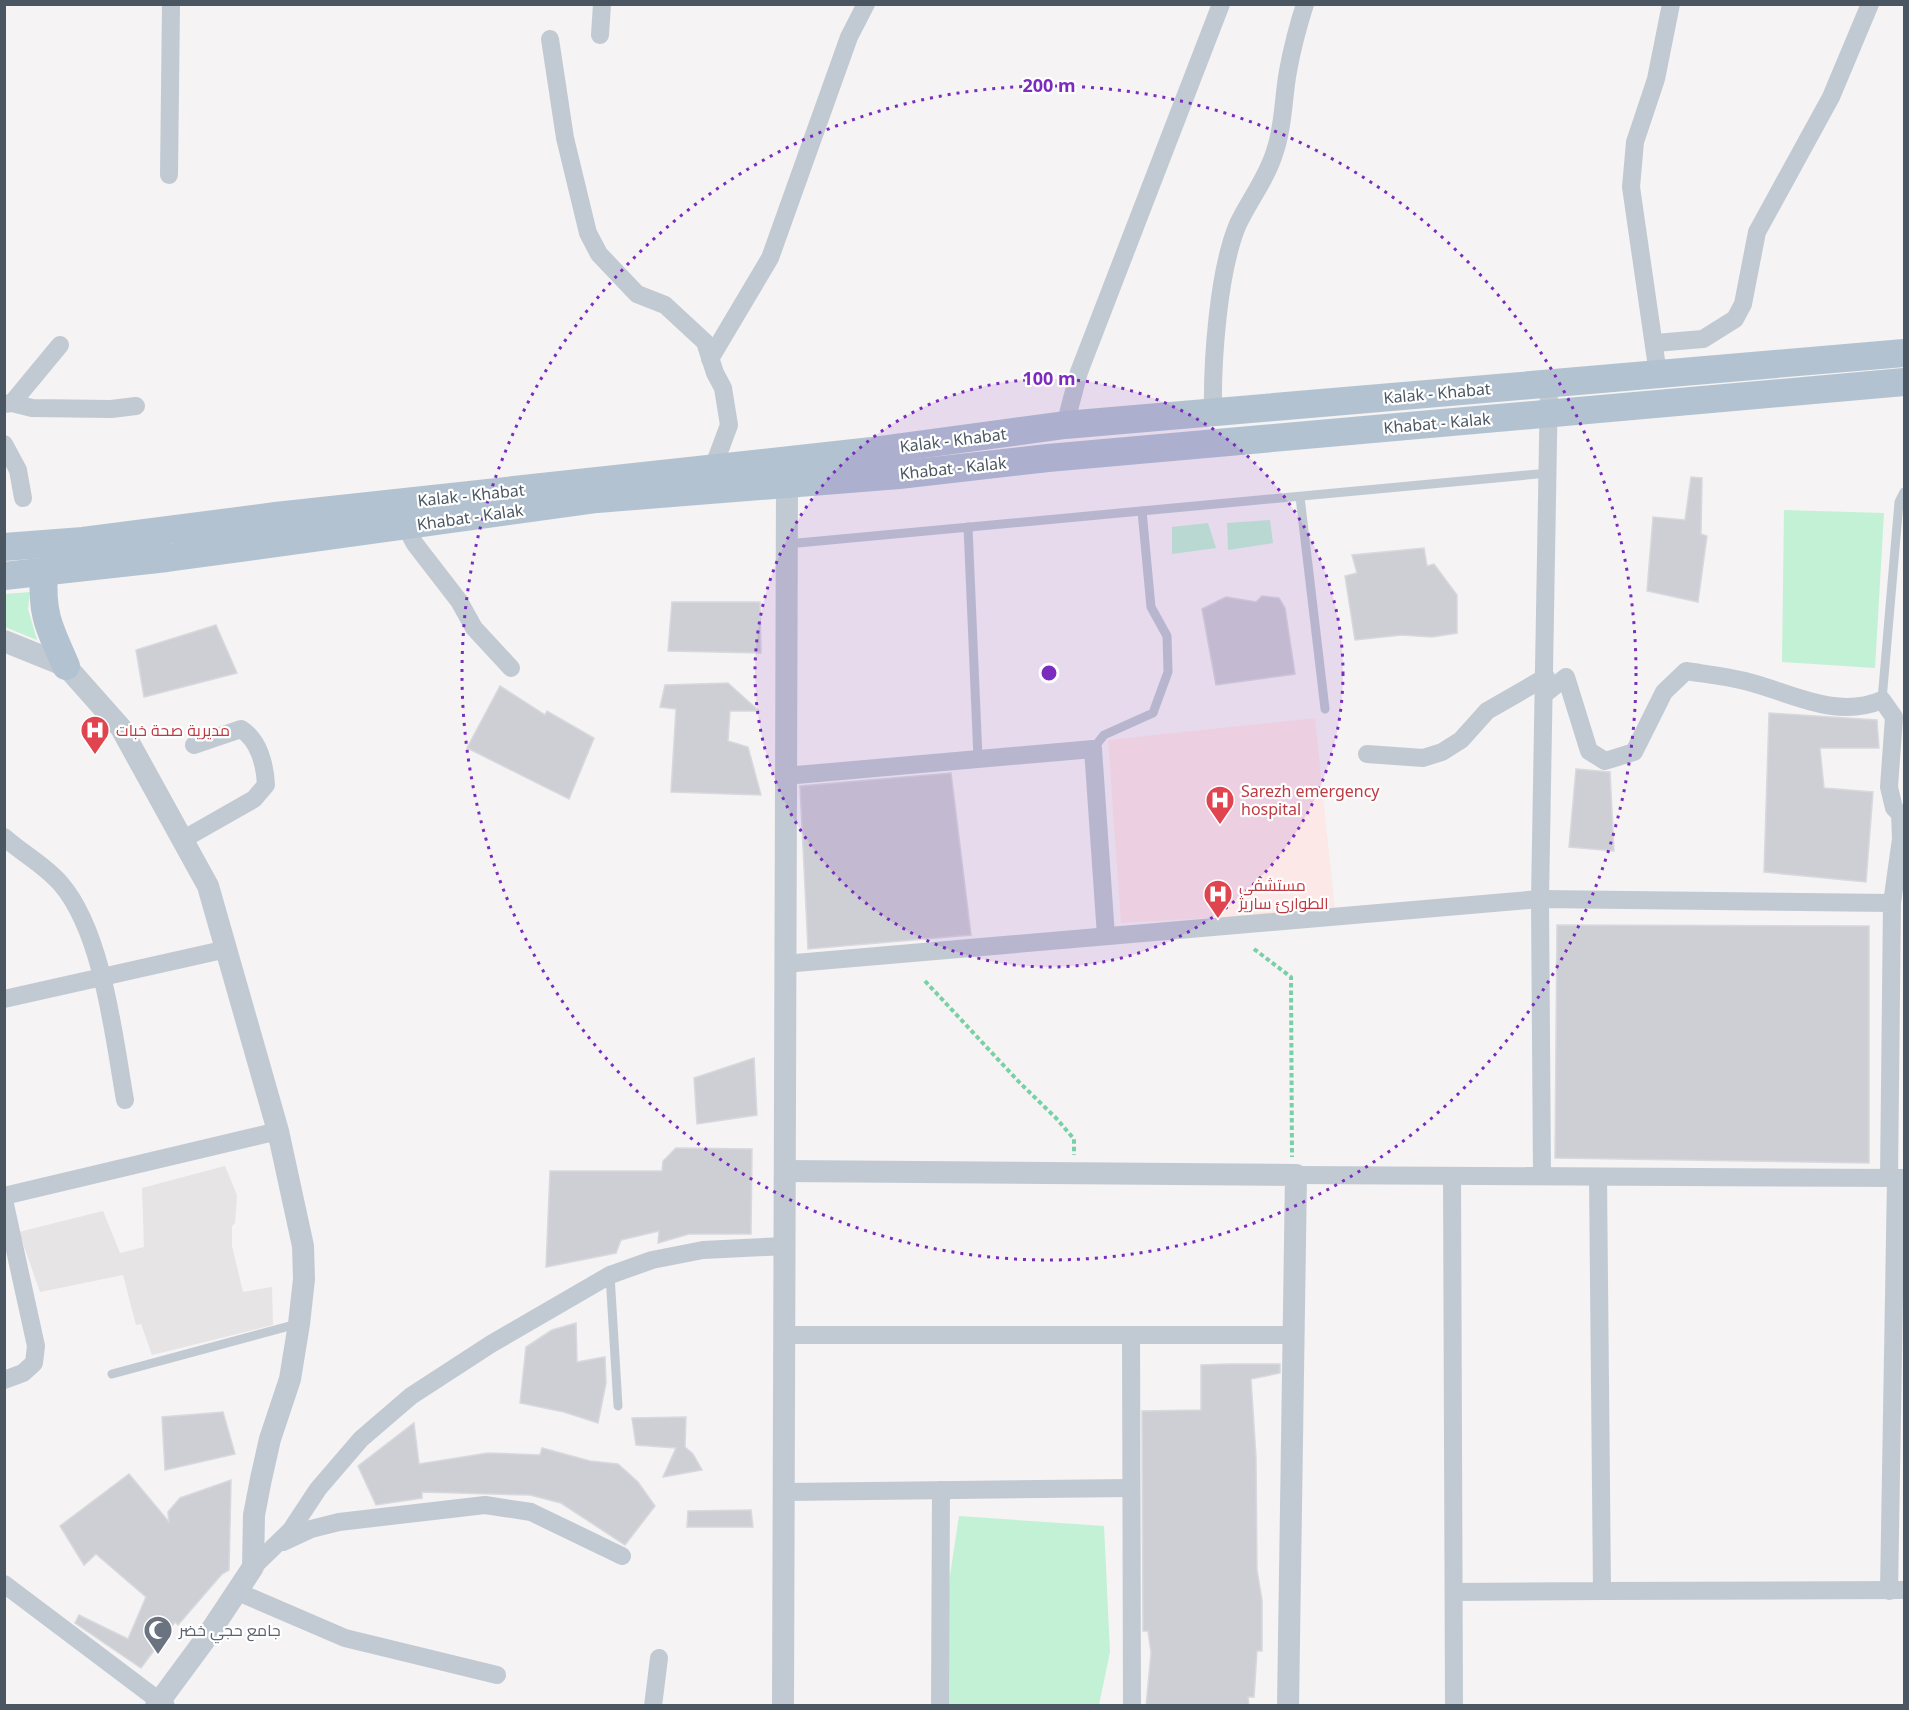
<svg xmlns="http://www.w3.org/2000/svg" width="1909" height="1710" font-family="'Noto Sans',Cairo,sans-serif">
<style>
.education{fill:#e6e4e5}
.medical{fill:#fce8e6}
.green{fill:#c3f1d5}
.building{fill:#cdcfd5;stroke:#d7d9de;stroke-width:1.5}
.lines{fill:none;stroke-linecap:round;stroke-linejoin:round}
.path{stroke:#7ad0a6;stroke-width:4;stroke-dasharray:4.5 3;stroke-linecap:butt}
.service{stroke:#c1cad2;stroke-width:9}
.minor{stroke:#c1cad2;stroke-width:18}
.tertiary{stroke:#c1cad2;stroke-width:22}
.primary{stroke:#b3c2d1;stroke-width:28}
.ring{fill:none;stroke:#7b2cbf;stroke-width:3;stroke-dasharray:3 6}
.labels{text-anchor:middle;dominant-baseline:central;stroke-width:4.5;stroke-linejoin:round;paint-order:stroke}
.street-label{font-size:16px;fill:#4a5661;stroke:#fff}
.health-label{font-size:16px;fill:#be3a42;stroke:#fff;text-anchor:start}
.worship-label{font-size:16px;fill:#5b616d;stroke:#fff;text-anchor:start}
.centre{fill:#7b2cbf;stroke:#fff;stroke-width:3}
.ring-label{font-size:18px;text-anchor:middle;font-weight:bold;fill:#7b2cbf;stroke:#fff;stroke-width:4.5;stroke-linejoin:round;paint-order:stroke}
</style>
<rect width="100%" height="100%" fill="#f5f3f3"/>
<path class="education" d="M225,1166L237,1195L235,1223L232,1226V1246L243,1292L272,1287L273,1325L152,1355L141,1324L136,1325L123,1275L40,1292L19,1232L103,1211L120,1253L144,1247L142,1188Z"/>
<path class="medical" d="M1315,718L1335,911L1121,923L1108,740Z"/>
<g class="green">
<path d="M1784,510L1884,513L1875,668L1782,662Z"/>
<path d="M1270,520L1273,543L1228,550L1227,523Z"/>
<path d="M1208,523L1216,548L1172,554V527Z"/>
<path d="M30,592L28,609L37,640L5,627V594Z"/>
<path d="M959,1516L1104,1526L1110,1652L1099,1705L949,1706L944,1615Z"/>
</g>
<g class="building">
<path d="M1691,477L1702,478L1701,534L1707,536L1698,602L1647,591L1653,517L1685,520Z"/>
<path d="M1424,548L1427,566L1434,564L1457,595V633L1432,637L1402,635L1355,640L1345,576L1357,573L1352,555Z"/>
<path d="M1262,596L1279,598L1285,608L1295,674L1216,685L1202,609L1226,597L1256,602Z"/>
<path d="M672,602H760L761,653L668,651Z"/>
<path d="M216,625L237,673L144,697L136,650Z"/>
<path d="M728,683L759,711H730L728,741L748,747L761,795L671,792L676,709L660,707L665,685Z"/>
<path d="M500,686L545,715L547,711L594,738L569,799L467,748Z"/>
<path d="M1769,713L1877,720L1879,748H1820L1824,788L1873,792L1866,882L1764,872Z"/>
<path d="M1576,769L1610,772L1614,851L1569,847Z"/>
<path d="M951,773L971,935L808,949L800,786Z"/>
<path d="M1557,925L1869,926V1163L1555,1158Z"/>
<path d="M754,1058L757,1115L697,1124L694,1078Z"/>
<path d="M676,1148L752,1149L751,1234H689L658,1243L659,1231L621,1240L616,1253L546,1267L550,1171H662L663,1161Z"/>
<path d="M576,1323L577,1362L605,1357L606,1383L598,1423L564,1412L520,1403L526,1347L552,1330Z"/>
<path d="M1228,1364H1280V1373L1251,1379L1256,1457L1257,1570L1262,1600V1651H1257L1254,1697H1248L1249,1706H1146L1151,1653L1148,1631H1143L1142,1411L1201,1410V1365Z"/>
<path d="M223,1412L235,1454L165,1470L162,1417Z"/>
<path d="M686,1417L685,1447L693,1454L702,1470L663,1477L676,1448L636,1445L632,1418Z"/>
<path d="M414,1423L419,1464L488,1453L540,1455L542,1448L590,1461L618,1464L638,1482L655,1506L625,1545L561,1503L530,1495L422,1492V1498L376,1505L358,1466Z"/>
<path d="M129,1474L169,1522L168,1512L180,1498L231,1480L229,1570L222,1574L178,1625L175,1622L141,1668L75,1623L79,1615L128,1639L146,1597L96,1554L84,1565L60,1526Z"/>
<path d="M751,1510L753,1527H687L688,1511Z"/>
</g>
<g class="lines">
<g class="path">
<path d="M1254,949L1291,977L1292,1157"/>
<path d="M925,981L1020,1083L1056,1118L1074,1139V1155"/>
</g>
<g class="service">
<path d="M1300,497L1325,709"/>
<path d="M968,527L978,758"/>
<path d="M787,544L1549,473"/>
<path d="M1882,700L1899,502L1904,492"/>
<path d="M1093,749L1104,735L1153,713L1168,672L1167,636L1151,607L1142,511"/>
<path d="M610,1275L618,1406"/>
<path d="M112,1374L297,1324"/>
</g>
<g class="minor">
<path d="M600,35L602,4"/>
<path d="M550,39L565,138L588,233L599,254L637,294L665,305L705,342L715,373L723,388L729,425L713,468"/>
<path d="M169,175L171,4"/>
<path d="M1655,343L1703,339L1735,319L1743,304L1757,232L1831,97L1870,4"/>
<path d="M710,359L770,258L849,37L866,4"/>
<path d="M1658,374L1631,187L1635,142L1656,79L1671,4"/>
<path d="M12,403L60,345"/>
<path d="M4,404L12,403L32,408L111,409L136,406"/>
<path d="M1213,413C1212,362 1218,271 1238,224C1250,199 1267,178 1275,151C1284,125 1283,98 1288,71C1292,49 1298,26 1305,4"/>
<path d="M1065,425L1079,372L1221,4"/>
<path d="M4,444L18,470L23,498"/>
<path d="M405,526L415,544L459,601L474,628L511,668"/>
<path d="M1546,693L1566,677L1589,751L1605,761L1634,752L1664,692L1686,671C1705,674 1725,676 1745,681C1790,692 1835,720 1882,700L1894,717L1889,787L1894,808L1900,814L1901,839L1892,903"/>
<path d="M1367,754L1423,758L1442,752L1461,740L1487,711L1546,677"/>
<path d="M785,776L1093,749L1106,936"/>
<path d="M4,837C23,854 45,865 61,884C103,933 114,1038 125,1100"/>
<path d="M182,840L254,799L266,785C265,765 259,740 241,729L194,745"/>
<path d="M784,964L1540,899L1892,903L1889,1178"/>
<path d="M4,999L227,949"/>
<path d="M1296,1175L1904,1178"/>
<path d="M1452,1176L1454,1706"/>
<path d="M1542,1176L1540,899L1549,384"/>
<path d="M4,1196L278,1131"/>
<path d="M4,1200L36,1346L34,1363L23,1373L4,1380"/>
<path d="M783,1335H1293"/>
<path d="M1131,1335L1132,1706"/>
<path d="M786,1492L1131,1488"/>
<path d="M283,1542L311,1529L339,1522L485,1505L531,1512L622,1556"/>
<path d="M253,1567L291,1530L318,1489L361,1439L411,1396L491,1344L610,1275L652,1260L703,1250L785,1246"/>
<path d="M4,1584L166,1706"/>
<path d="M1602,1591L1904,1590"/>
<path d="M1889,1591L1896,1178"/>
<path d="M238,1592L345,1638L497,1675"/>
<path d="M1454,1592L1602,1591L1598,1177"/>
<path d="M653,1706L659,1658"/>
<path d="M940,1706L941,1490"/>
</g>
<g class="tertiary">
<path d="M4,641L66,666L121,728L208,886L278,1131L303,1246L304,1279L299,1324L290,1379L270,1439L261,1479L254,1515L253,1567L204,1641L156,1706"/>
<path d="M785,1171L1296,1175L1288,1706"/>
<path d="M783,1706L787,484"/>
</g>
<g class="primary">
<path d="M4,547L83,541L276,516L872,451L1065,425L1904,353"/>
<path d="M44,574C41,615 50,629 66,666"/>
<path d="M4,576L167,558L597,499L899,475L1048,458L1904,382"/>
</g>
</g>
<circle cx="1049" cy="673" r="294" fill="#7b2cbf" fill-opacity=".12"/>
<g class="ring">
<circle cx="1049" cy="673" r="294"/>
<circle cx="1049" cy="673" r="587"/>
</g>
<defs>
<g id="hospital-pin" transform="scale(1.5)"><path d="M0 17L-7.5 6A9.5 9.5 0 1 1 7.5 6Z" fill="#e0444e" stroke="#fff"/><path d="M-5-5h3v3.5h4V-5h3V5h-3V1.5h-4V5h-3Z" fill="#fff"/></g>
<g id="mosque-pin" transform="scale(1.5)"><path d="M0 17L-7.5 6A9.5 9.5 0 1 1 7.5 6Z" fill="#6b7280" stroke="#fff"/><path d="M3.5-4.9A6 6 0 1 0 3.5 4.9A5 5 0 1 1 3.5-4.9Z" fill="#fff"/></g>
</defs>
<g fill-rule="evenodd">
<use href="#hospital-pin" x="95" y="730"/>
<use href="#hospital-pin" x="1220" y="800"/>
<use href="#hospital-pin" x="1218" y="894"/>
<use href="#mosque-pin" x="158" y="1630"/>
</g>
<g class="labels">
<g class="street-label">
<text transform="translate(1437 393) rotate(-5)">Kalak - Khabat</text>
<text transform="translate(1437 423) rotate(-5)">Khabat - Kalak</text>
<text transform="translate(953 440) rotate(-7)">Kalak - Khabat</text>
<text transform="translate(953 468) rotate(-6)">Khabat - Kalak</text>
<text transform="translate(471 495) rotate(-6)">Kalak - Khabat</text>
<text transform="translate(470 517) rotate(-8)">Khabat - Kalak</text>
</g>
<g class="health-label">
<text x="116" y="730">مديرية صحة خبات</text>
<text x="1241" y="791">Sarezh emergency<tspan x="1241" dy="18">hospital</tspan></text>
<text x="1239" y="885">مستشفى<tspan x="1239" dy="18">الطوارئ ساريژ</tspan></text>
</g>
<g class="worship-label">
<text x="179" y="1630">جامع حجي خضر</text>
</g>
</g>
<circle cx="1049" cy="673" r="9" class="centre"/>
<g class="ring-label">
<text x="1049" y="92">200 m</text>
<text x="1049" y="385">100 m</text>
</g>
<rect width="1909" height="1710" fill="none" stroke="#4a5661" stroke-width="12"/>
</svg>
